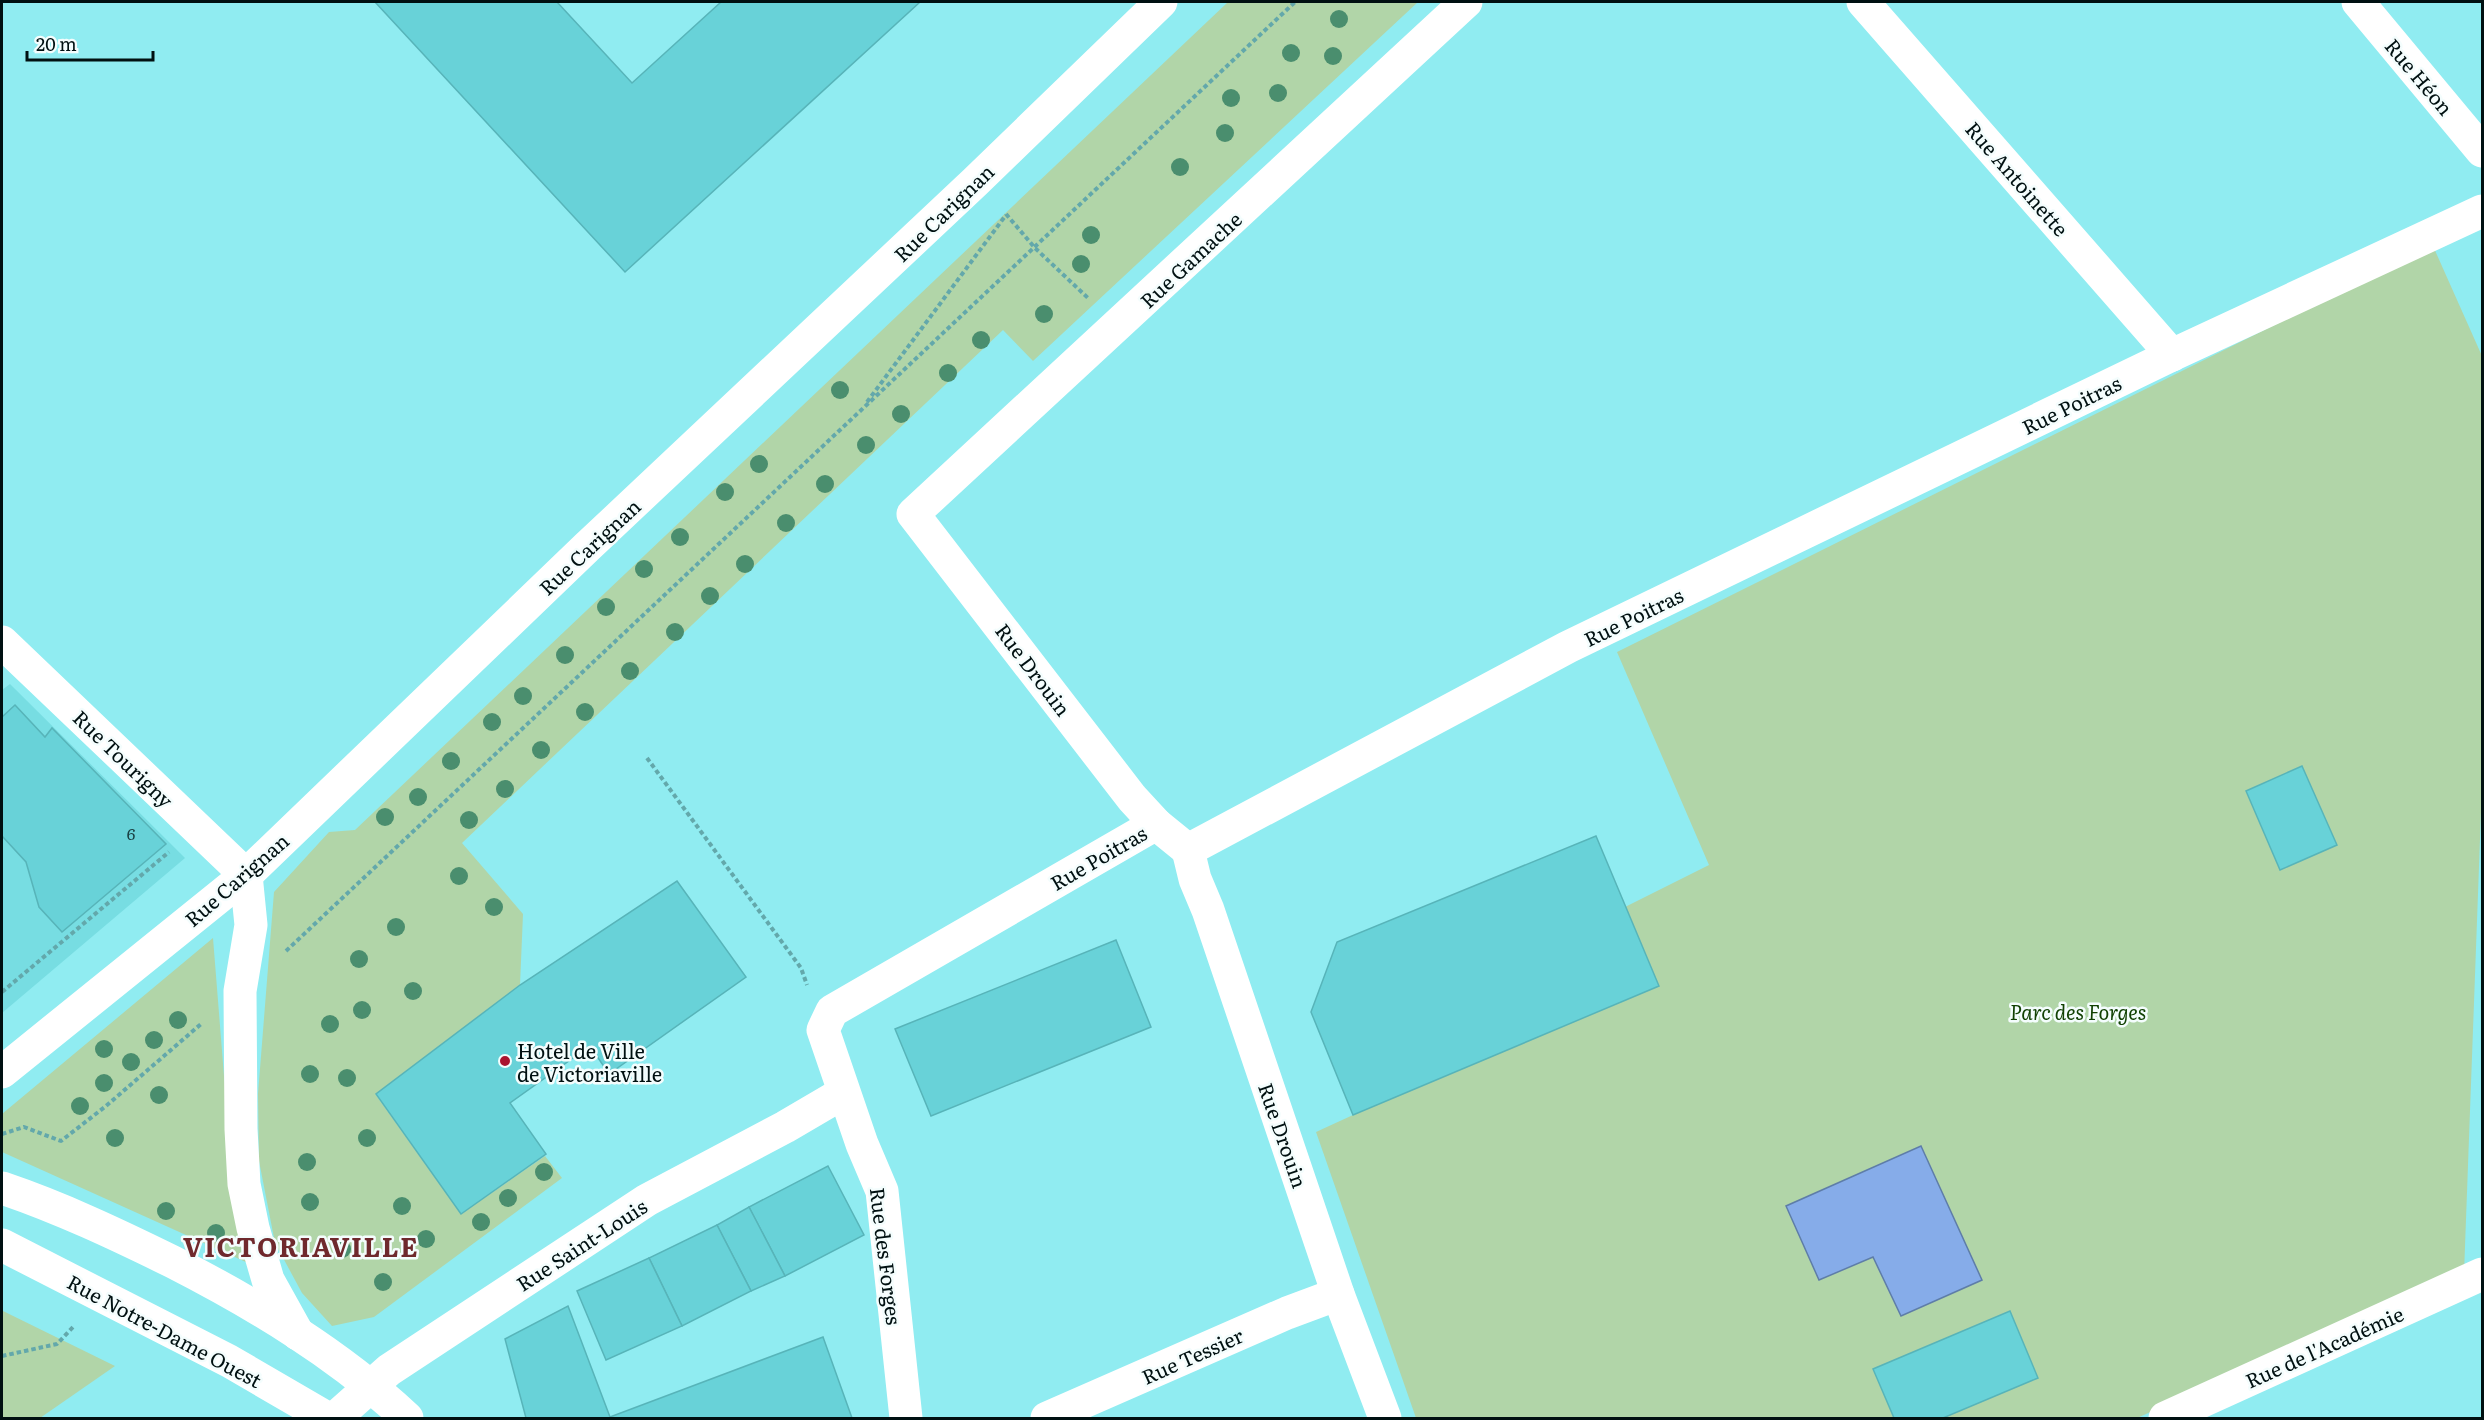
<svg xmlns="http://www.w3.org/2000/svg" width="2484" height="1420" font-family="Literata,serif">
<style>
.built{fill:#77dde2}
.green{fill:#b1d5a8}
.water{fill:#86ace9;stroke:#5e7da8;stroke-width:1.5}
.building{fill:#68d2d8;stroke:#57b4b9;stroke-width:1.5}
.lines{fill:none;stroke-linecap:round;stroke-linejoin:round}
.path{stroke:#63a8ab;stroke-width:4;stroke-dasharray:4.5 3;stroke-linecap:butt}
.minor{stroke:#fff;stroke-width:33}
.tree{fill:#4a8e6e}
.poi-dot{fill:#aa142f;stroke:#f4fdfd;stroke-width:2}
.labels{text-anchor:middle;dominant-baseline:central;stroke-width:5;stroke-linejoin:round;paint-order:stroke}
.number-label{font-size:16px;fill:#1a4043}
.street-label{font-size:20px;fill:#001011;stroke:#f4fdfd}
.park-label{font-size:20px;font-style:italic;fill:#114103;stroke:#f4fdfd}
.poi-label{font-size:20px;fill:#001011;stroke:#f4fdfd;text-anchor:start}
.district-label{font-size:26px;font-weight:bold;letter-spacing:1.5px;fill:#6f292d;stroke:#f4fdfd}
</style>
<rect width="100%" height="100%" fill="#90ecf1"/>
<path class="built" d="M10,684L185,858L2,1013V690Z"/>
<g class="green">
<path d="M1228,2H1418L1033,361L1003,330L462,843L523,914L520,985L376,1095L461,1214L545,1156L562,1178L374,1317L332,1326L302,1293L275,1243L259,1161L258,1094L274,892L329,832L355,830Z"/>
<path d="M2433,246L2482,356V785L2464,1274L2137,1418H1416L1316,1132L1353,1115L1625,907L1709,865L1617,652Z"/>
<path d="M213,938L224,1076L248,1263L2,1152V1114Z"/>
<path d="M2,1311H3L115,1366L40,1418H2Z"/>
</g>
<path class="water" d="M1921,1146L1982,1280L1901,1316L1873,1257L1819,1280L1786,1206Z"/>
<g class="building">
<path d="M375,2H557L632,83L721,2H920L625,272Z"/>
<path d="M15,705L45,737L52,728L166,844L62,932L39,907L26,862L2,836V717Z"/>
<path d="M2302,766L2337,845L2280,870L2246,791Z"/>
<path d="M1596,836L1659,986L1353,1115L1311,1012L1337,942Z"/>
<path d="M677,881L746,977L609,1074L590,1046L510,1103L546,1154L461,1214L376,1094L520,985Z"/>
<path d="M1116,940L1151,1027L931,1116L895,1029Z"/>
<path d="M828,1166L864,1235L785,1276L749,1207Z"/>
<path d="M749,1207L785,1276L751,1291L717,1225Z"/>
<path d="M717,1225L751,1291L682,1326L649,1258Z"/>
<path d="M649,1258L682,1326L606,1360L577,1291Z"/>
<path d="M568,1306L610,1417L823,1337L852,1418H526L505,1339Z"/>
<path d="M2010,1311L2038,1378L1943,1418H1894L1873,1369Z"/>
</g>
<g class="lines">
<g class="path">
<path d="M1006,214L1035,248L1089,299"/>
<path d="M867,402L1006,215"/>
<path d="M647,758L801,968L807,985"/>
<path d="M286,951L1295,2"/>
<path d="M2,992L169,852"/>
<path d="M2,1134L24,1127L61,1141L106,1106L201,1024"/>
<path d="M2,1356L57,1344L73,1327"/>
</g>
<g class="minor">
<path d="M1863,2L2172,355"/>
<path d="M2358,2L2482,151"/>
<path d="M2,642L246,875"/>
<path d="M1156,824L1132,798L913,514L1466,2"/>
<path d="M1188,850L1195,879L1208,910L1338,1294L1385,1418"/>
<path d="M246,875L251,925L240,991L241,1129L244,1184L253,1228L268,1280L298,1334"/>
<path d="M2,1072L246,875L587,547L975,182L1161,2"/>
<path d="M2,1188C61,1208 116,1234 173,1262C257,1305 338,1354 407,1418"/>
<path d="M2,1245L229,1361L327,1418"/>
<path d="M335,1418L389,1370L647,1200L785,1127L843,1093"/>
<path d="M906,1418L882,1191L862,1144L823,1030L832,1011L1156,824L1188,850L1568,647L2172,355L2482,211"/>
<path d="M1047,1418L1287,1313L1338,1294"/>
<path d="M2165,1418L2482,1274"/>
</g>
</g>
<g class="tree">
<circle cx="1339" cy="19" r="9"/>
<circle cx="1291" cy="53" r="9"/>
<circle cx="1333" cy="56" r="9"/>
<circle cx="1278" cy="93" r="9"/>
<circle cx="1231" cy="98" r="9"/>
<circle cx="1225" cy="133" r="9"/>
<circle cx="1180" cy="167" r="9"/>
<circle cx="1091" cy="235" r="9"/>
<circle cx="1081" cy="264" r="9"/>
<circle cx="1044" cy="314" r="9"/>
<circle cx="981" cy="340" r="9"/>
<circle cx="948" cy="373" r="9"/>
<circle cx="840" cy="390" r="9"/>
<circle cx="901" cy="414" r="9"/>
<circle cx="866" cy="445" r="9"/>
<circle cx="759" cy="464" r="9"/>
<circle cx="825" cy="484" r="9"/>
<circle cx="725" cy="492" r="9"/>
<circle cx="786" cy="523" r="9"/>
<circle cx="680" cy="537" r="9"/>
<circle cx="745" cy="564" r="9"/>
<circle cx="644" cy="569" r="9"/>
<circle cx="710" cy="596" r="9"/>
<circle cx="606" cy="607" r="9"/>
<circle cx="675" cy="632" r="9"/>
<circle cx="565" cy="655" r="9"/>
<circle cx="630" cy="671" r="9"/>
<circle cx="523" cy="696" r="9"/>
<circle cx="585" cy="712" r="9"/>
<circle cx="492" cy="722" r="9"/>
<circle cx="541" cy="750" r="9"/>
<circle cx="451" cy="761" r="9"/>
<circle cx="505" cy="789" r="9"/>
<circle cx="418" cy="797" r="9"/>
<circle cx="385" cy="817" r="9"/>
<circle cx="469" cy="820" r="9"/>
<circle cx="459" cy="876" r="9"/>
<circle cx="494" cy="907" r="9"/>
<circle cx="396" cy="927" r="9"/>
<circle cx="359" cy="959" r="9"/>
<circle cx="413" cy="991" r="9"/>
<circle cx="362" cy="1010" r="9"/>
<circle cx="178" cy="1020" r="9"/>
<circle cx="330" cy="1024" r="9"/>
<circle cx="154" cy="1040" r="9"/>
<circle cx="104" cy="1049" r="9"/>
<circle cx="131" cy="1062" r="9"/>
<circle cx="310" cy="1074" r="9"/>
<circle cx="347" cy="1078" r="9"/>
<circle cx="104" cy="1083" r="9"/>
<circle cx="159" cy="1095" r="9"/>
<circle cx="80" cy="1106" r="9"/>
<circle cx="115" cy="1138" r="9"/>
<circle cx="367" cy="1138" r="9"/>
<circle cx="307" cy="1162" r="9"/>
<circle cx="544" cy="1172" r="9"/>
<circle cx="508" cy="1198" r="9"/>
<circle cx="310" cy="1202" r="9"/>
<circle cx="402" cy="1206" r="9"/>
<circle cx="166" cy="1211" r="9"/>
<circle cx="481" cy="1222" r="9"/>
<circle cx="216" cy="1233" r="9"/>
<circle cx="426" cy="1239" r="9"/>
<circle cx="342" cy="1249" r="9"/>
<circle cx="383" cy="1282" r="9"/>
</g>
<circle class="poi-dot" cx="505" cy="1061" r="6"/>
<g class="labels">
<g class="number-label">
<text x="131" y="833">6</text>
</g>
<g class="street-label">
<text transform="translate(2420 76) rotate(50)">Rue Héon</text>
<text transform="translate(2018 178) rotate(49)">Rue Antoinette</text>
<text transform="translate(943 212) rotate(-44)">Rue Carignan</text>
<text transform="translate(1190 259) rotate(-43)">Rue Gamache</text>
<text transform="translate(2071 404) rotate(-26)">Rue Poitras</text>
<text transform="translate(589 546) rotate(-43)">Rue Carignan</text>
<text transform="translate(1633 616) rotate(-26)">Rue Poitras</text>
<text transform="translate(1034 669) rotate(53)">Rue Drouin</text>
<text transform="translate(124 758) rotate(44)">Rue Tourigny</text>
<text transform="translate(1098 857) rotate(-30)">Rue Poitras</text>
<text transform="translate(236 879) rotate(-41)">Rue Carignan</text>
<text transform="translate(1284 1135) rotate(71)">Rue Drouin</text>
<text transform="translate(581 1244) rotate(-33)">Rue Saint-Louis</text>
<text transform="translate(887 1256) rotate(83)">Rue des Forges</text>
<text transform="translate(165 1330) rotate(28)">Rue Notre-Dame Ouest</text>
<text transform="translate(2324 1346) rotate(-24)">Rue de l'Académie</text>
<text transform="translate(1192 1355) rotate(-24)">Rue Tessier</text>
</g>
<g class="park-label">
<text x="2078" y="1011">Parc des Forges</text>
</g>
<g class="poi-label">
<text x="517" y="1050">Hotel de Ville<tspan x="517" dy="23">de Victoriaville</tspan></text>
</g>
<g class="district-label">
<text x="301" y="1245">VICTORIAVILLE</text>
</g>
</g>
<rect width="2484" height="1420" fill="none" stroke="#001011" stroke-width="6"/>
<path d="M27 51v9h126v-9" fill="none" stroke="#001011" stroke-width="3"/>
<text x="36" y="51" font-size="18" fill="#001011" stroke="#f4fdfd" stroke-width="4.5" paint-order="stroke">20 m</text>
</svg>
